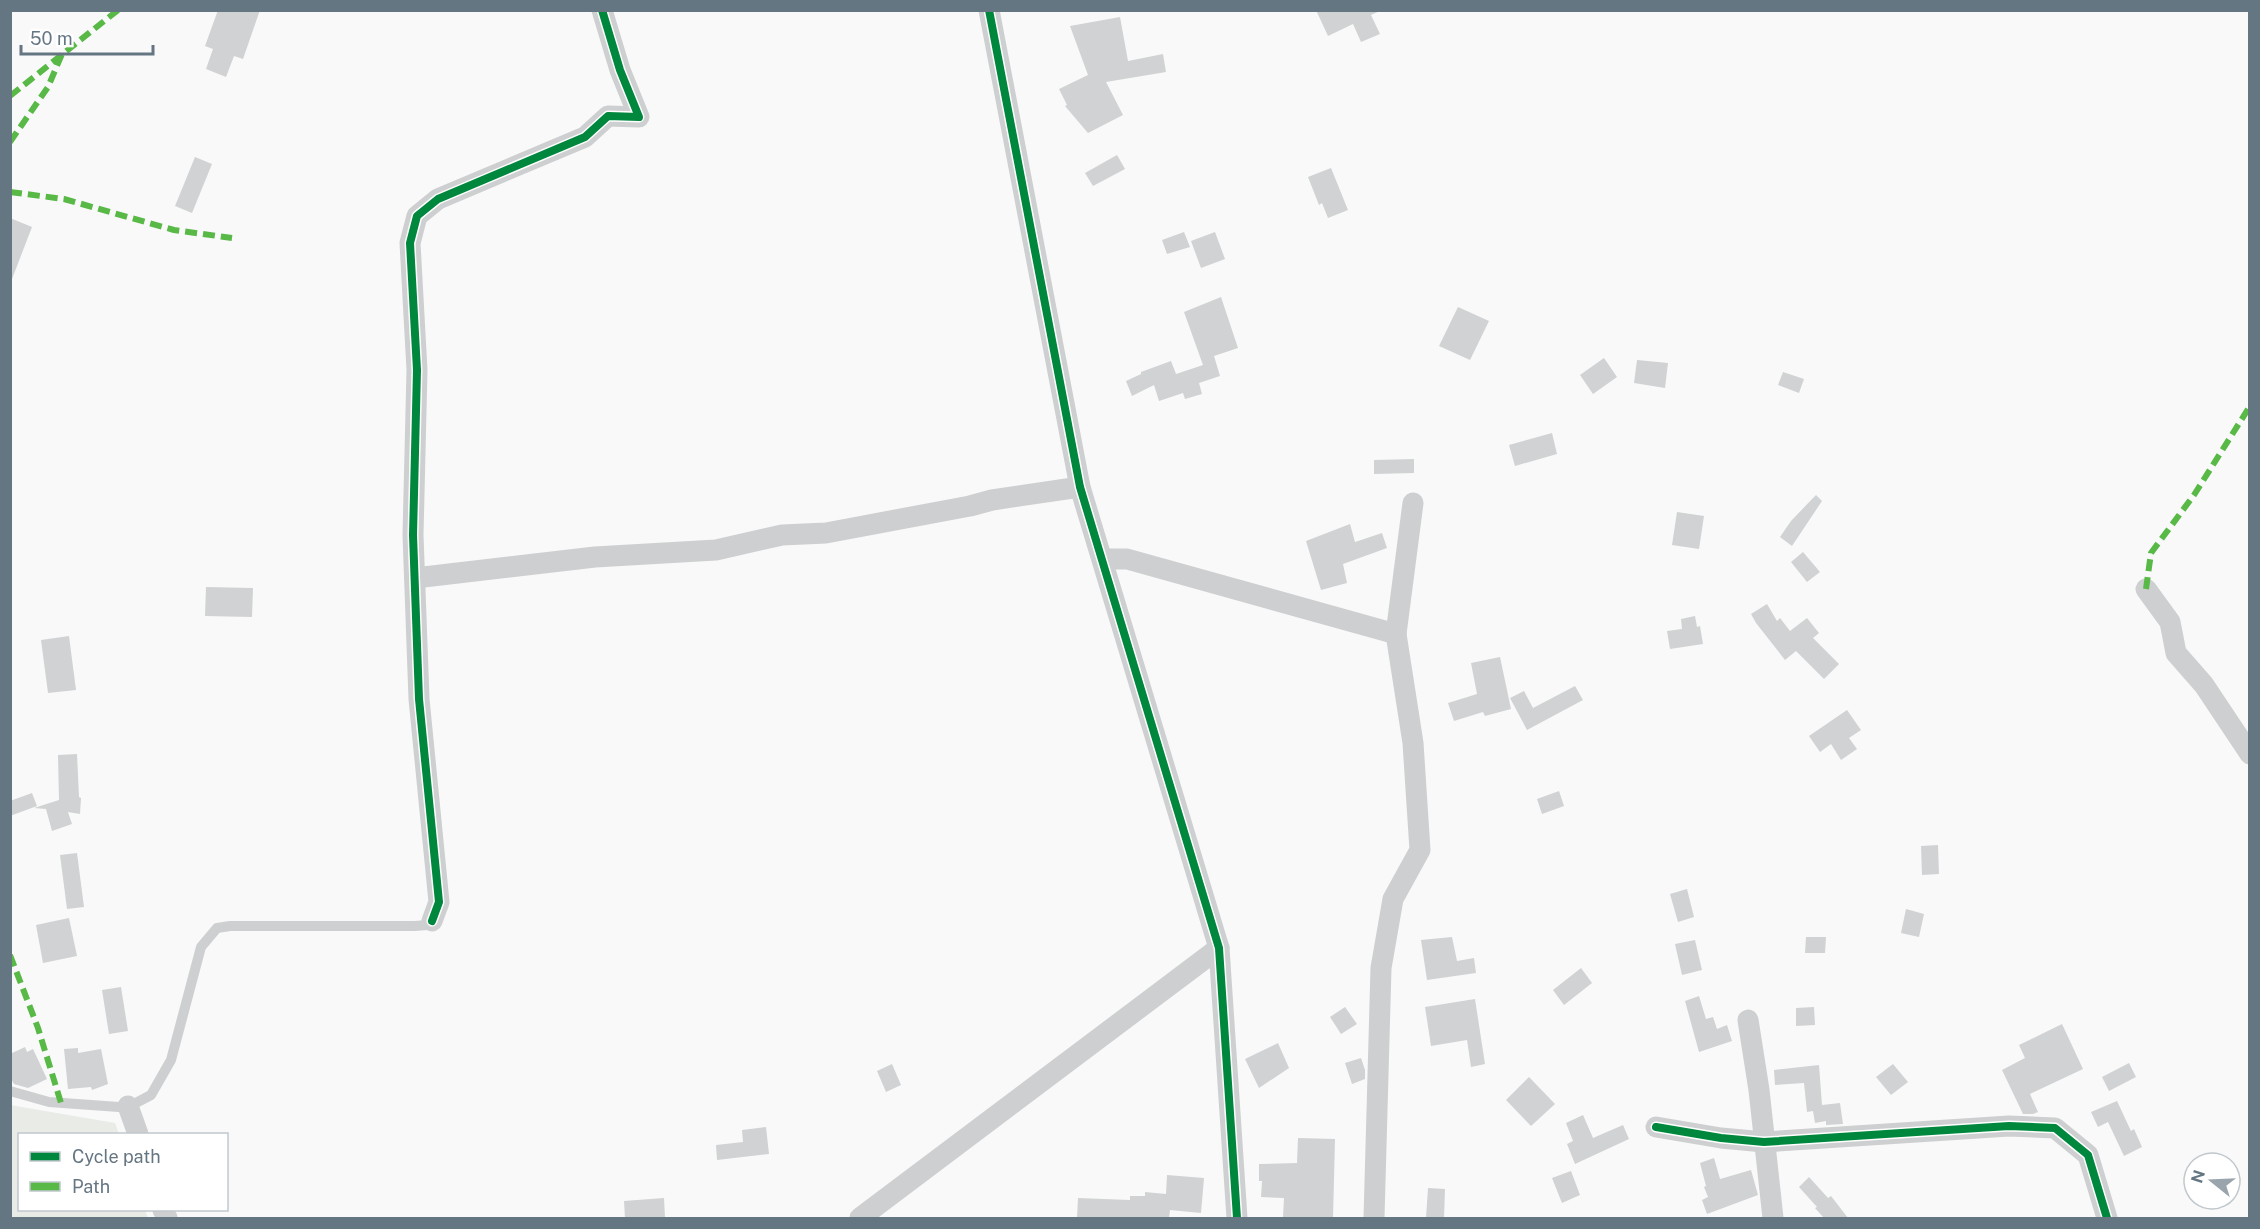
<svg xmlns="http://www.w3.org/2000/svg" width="2260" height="1229" font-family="'Public Sans',sans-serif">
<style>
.green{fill:#e8ebe6}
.building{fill:#d0d2d3}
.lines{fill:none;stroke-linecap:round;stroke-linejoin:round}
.lane{stroke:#cecfd0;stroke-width:10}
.street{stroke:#cecfd0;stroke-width:21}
.quiet{stroke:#58b947;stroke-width:6;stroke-dasharray:12 6;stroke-linecap:butt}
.cycleway-casing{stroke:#fff;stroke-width:11}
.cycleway{stroke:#00873e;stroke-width:8}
</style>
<rect width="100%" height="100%" fill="#f9f9f9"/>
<path class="green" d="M10,1105L115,1123L119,1134H20V1210H145L148,1218H11Z"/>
<g class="building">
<path d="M218,10H260L243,59L234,56L226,77L206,69L213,49L205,46Z"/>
<path d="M1316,10H1382L1371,15L1380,34L1361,42L1353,24L1328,36Z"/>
<path d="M1120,17L1128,61L1163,54L1166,72L1106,82L1123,115L1088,133L1065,106L1067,105L1059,89L1088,75L1070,26Z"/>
<path d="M1117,155L1125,169L1093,186L1085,173Z"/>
<path d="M195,157L212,164L192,213L175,206Z"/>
<path d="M1331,168L1348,210L1328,218L1322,203L1319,205L1308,177Z"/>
<path d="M10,218L32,227L12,279H10Z"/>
<path d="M1184,232L1190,247L1167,254L1162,240Z"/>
<path d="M1215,232L1225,259L1201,268L1191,241Z"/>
<path d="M1221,297L1238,348L1214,356L1220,376L1199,383L1202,394L1185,399L1183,393L1159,401L1154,385L1132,396L1126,381L1141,374V372L1171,361L1176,374L1203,365L1184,312Z"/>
<path d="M1458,307L1489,321L1470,360L1439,346Z"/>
<path d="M1604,358L1617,377L1593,394L1580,375Z"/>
<path d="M1637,360L1668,363L1665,388L1634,383Z"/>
<path d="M1783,372L1804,379L1799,393L1778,385Z"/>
<path d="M1552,433L1557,454L1515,466L1509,445Z"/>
<path d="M1414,459V473L1374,474V460Z"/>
<path d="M1816,495L1822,501L1792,546L1780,537L1791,521Z"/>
<path d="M1677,512L1704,516L1699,549L1672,545Z"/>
<path d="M1350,524L1355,542L1382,533L1387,548L1343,564L1347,583L1321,590L1306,541Z"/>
<path d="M1803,552L1820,572L1807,582L1791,562Z"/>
<path d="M206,587L253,588L252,617L205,616Z"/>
<path d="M1767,604L1777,621L1780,618L1790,631L1807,618L1819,633L1813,638L1839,664L1824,679L1796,651L1785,660L1756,623L1751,614Z"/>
<path d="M1695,616L1697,627L1700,626L1703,644L1670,649L1667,631L1682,629L1681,619Z"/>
<path d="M69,636L76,690L48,693L41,640Z"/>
<path d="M1500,657L1511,709L1485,716L1483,712L1454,721L1448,703L1477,694L1471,663Z"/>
<path d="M1575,686L1583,700L1527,730L1510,698L1524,691L1533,708Z"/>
<path d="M1847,710L1861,730L1849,738L1857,749L1841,760L1831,744L1820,752L1809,736Z"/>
<path d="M77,754L79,797L81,798L80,814L68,812L72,824L52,831L46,809L34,808L59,800L58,755Z"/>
<path d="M1559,791L1564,806L1542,814L1537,799Z"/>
<path d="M32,793L37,806L10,816V801Z"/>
<path d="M1938,845L1939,874L1922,875L1921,846Z"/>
<path d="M77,853L84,907L67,909L60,855Z"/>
<path d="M1687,889L1694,917L1678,922L1670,894Z"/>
<path d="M1906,909L1924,914L1919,937L1901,933Z"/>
<path d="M69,918L77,956L43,963L36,925Z"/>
<path d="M1452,937L1457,961L1474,958L1476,973L1427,980L1421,940Z"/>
<path d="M1806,937H1826L1825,953H1805Z"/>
<path d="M1695,940L1702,970L1682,975L1675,944Z"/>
<path d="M1581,968L1592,983L1564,1005L1553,990Z"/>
<path d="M121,987L128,1031L109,1034L102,990Z"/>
<path d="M1699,996L1706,1019L1713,1017L1717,1029L1727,1025L1732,1041L1699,1052L1685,1001Z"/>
<path d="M1475,999L1485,1064L1471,1067L1467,1040L1431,1046L1425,1007Z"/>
<path d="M1345,1007L1357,1024L1341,1034L1330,1017Z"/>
<path d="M1814,1007L1815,1025L1796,1026V1008Z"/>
<path d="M2062,1024L2083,1069L2030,1094L2038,1112L2033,1114H2023L2002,1070L2025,1058L2019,1045Z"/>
<path d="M1278,1043L1289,1068L1259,1088L1245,1059Z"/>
<path d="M25,1047L27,1052L33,1049L47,1079L28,1088L14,1084L10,1077V1054Z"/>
<path d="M78,1048V1053L101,1049L108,1084L92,1090L91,1087L68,1089L64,1049Z"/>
<path d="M1361,1058L1365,1070V1079L1352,1084L1345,1063Z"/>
<path d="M2129,1063L2136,1077L2109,1091L2102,1077Z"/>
<path d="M892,1064L901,1085L886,1092L877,1071Z"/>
<path d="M1893,1064L1908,1082L1891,1095L1876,1077Z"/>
<path d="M1819,1065L1822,1105L1840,1103L1843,1124L1826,1125V1121L1815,1123L1813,1111L1807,1112L1804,1083L1775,1085L1774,1070Z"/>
<path d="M1529,1077L1555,1104L1531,1126L1506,1100Z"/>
<path d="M2117,1101L2131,1131L2134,1129L2142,1147L2124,1156L2108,1122L2098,1127L2091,1112Z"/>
<path d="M1583,1115L1593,1138L1623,1125L1629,1139L1575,1164L1567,1144L1573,1141L1566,1123Z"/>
<path d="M766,1127L769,1154L717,1160L716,1145L743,1142L742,1130Z"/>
<path d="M1298,1138L1335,1139L1333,1218L1283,1217L1284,1198L1261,1197L1262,1181H1259V1164L1297,1163Z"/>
<path d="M1714,1158L1720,1179L1751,1170L1758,1195L1707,1214L1702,1200L1708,1197L1704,1187L1706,1186L1700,1163Z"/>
<path d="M1571,1171L1580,1195L1562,1203L1552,1178Z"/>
<path d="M1167,1175L1204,1178L1201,1213L1170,1210L1169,1218H1077L1078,1198L1130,1200V1196H1145V1192L1166,1194Z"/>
<path d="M1809,1177L1828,1198L1831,1196L1848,1218H1824L1815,1208L1817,1207L1799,1187Z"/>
<path d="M1428,1188L1445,1189L1444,1218H1426Z"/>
<path d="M664,1198L665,1218H625L624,1201Z"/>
</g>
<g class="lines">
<path class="lane" d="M10,1091L49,1102L119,1107L132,1105L151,1095L171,1060L201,947L217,928L230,926H415L427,925L432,921"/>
<g class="street">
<path d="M989,10L1080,487L1219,948L1237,1218"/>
<path d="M1102,559H1127L1396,634L1413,743L1420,850L1393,899L1381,968L1374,1218"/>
<path d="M415,578L595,557L716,550L782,535L826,533L970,506L992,500L1080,487"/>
<path d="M2146,589L2170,622L2176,653L2204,685L2250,754"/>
<path d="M1396,634L1413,503"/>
<path d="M432,921L439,902L419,699L413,535L417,370L410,243L417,216L438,199L585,137L608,116L639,117L620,70L602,10"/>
<path d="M1748,1020L1759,1090L1773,1218"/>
<path d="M128,1106L138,1134"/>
<path d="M1656,1127L1721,1138L1764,1142L2009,1126L2055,1128L2088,1155L2107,1218"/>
<path d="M163,1210L167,1218"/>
<path d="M860,1218L1219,948"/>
</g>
<g class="quiet">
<path d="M10,96L118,10"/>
<path d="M10,142L48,87L62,54"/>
<path d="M10,192L64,199L174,230L232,238"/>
<path d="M2146,589L2151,553L2194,495L2250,406"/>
<path d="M10,955L38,1028L61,1103"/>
</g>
<g class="cycleway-casing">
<g id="cycleway">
<path d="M989,10L1080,487L1219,948L1237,1218"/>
<path d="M432,921L439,902L419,699L413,535L417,370L410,243L417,216L438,199L585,137L608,116L639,117L620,70L602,10"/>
<path d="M1656,1127L1721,1138L1764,1142L2009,1126L2055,1128L2088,1155L2107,1218"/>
</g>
</g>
<use href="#cycleway" class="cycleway"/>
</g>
<rect width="2260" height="1229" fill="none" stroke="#657683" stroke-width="24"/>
<rect x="18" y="1133" width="210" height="78" fill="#ffffff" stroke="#c1c8cd" stroke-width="1.5"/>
<rect x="30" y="1152" width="30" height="9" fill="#00873e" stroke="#c1c8cd" stroke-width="1.5"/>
<text x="72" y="1163" font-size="18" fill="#657683">Cycle path</text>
<rect x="30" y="1182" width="30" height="9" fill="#58b947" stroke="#c1c8cd" stroke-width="1.5"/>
<text x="72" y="1193" font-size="18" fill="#657683">Path</text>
<g transform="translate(2212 1181) rotate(288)"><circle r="28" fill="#ffffff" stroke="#c1c8cd" stroke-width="1.5"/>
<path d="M0-4.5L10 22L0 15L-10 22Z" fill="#99a4ac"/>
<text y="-9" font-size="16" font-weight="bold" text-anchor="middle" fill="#657683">N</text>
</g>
<path d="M21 45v9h132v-9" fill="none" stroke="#657683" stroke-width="3"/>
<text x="30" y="45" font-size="18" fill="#657683" stroke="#ffffff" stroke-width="4.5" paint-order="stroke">50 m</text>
</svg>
